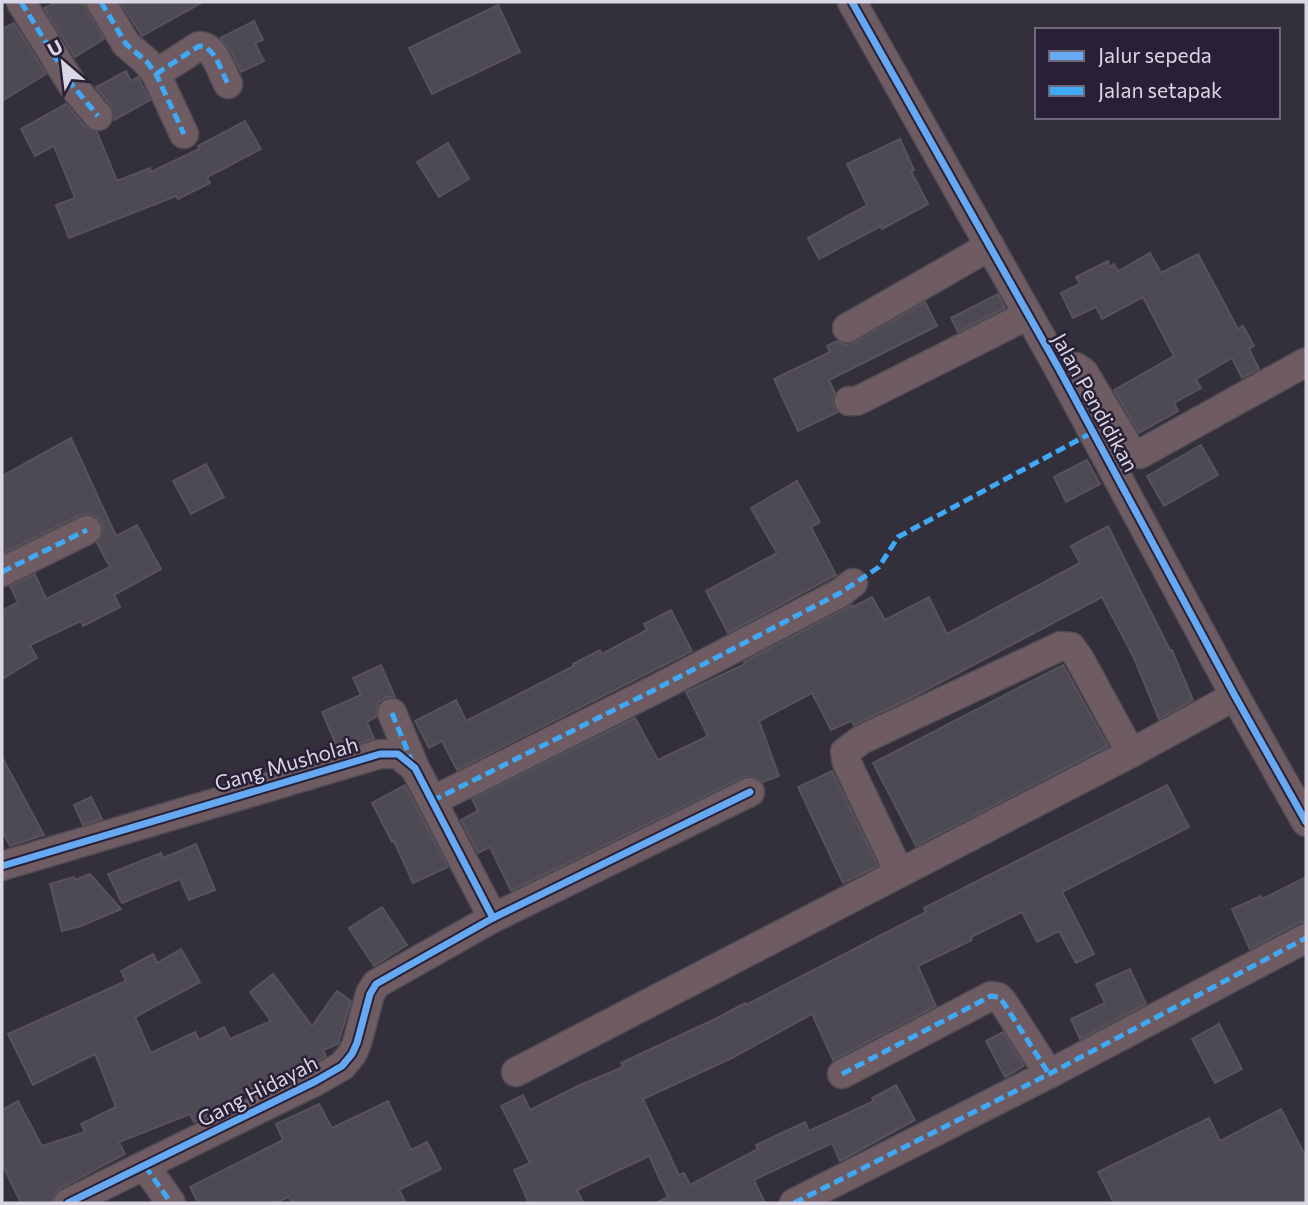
<svg xmlns="http://www.w3.org/2000/svg" width="1308" height="1205" font-family="Commissioner,sans-serif">
<style>
.building{fill:#4e4a54;stroke:#57525c;stroke-width:2}
.lines{fill:none;stroke-linecap:round;stroke-linejoin:round}
.minor-casing{stroke:#4f4b55;stroke-width:31}
.minor{stroke:#6f5c63;stroke-width:28}
.quiet{stroke:#3fa9f5;stroke-width:5;stroke-dasharray:10 5;stroke-linecap:butt}
.cycleway-casing{stroke:#272036;stroke-width:11}
.cycleway{stroke:#66a8f1;stroke-width:7}
.labels{text-anchor:middle;dominant-baseline:central;stroke-width:5;stroke-linejoin:round;paint-order:stroke}
.street-label{font-size:21px;fill:#dad6e4;stroke:#272036}
</style>
<rect width="100%" height="100%" fill="#332f3b"/>
<g class="building">
<path d="M58,2H84L87,10L104,39L75,57L44,8Z"/>
<path d="M120,2H203L142,36Z"/>
<path d="M498,5L520,52L432,94L409,48Z"/>
<path d="M254,21L263,40L255,43L264,61L241,72L231,51L220,38Z"/>
<path d="M14,23L46,74L2,101V29Z"/>
<path d="M126,71L131,81L138,77L150,100L114,120L111,106L96,87Z"/>
<path d="M66,104L85,127L97,132L117,181L150,168L151,172L199,149L198,146L245,121L261,149L207,177L210,183L178,199L176,196L69,238L56,205L75,198L54,146L35,156L21,129Z"/>
<path d="M900,139L914,170L911,171L928,204L882,229L881,226L819,259L808,238L867,205L847,164Z"/>
<path d="M448,143L469,179L439,197L417,162Z"/>
<path d="M1150,253L1161,273L1198,254L1238,329L1243,326L1254,346L1249,349L1259,369L1242,378L1232,358L1196,379L1201,388L1174,403L1178,411L1139,433L1114,390L1174,356L1143,297L1102,319L1096,307L1073,318L1061,293L1080,284L1076,277L1108,261L1110,267L1114,264L1118,271Z"/>
<path d="M998,294L1005,308L958,332L951,318Z"/>
<path d="M925,302L937,326L829,380L835,393L832,402L838,412L798,431L774,379L830,352L827,346L837,341L846,345L855,342Z"/>
<path d="M71,438L116,536L137,525L161,569L114,595L120,607L83,626L81,621L30,645L37,658L2,679V611L18,602L10,586L35,574L46,599L110,567L97,543L103,532L102,523L97,517L89,514L80,515L2,554V476Z"/>
<path d="M1201,445L1218,475L1164,506L1147,476Z"/>
<path d="M1087,460L1100,484L1066,502L1054,477Z"/>
<path d="M206,464L224,497L191,514L173,481Z"/>
<path d="M797,481L820,522L811,527L836,575L728,633L706,591L777,553L751,508Z"/>
<path d="M1108,526L1170,650H1172L1193,700L1159,719L1134,658L1102,597L913,697L854,725L851,721L831,730L812,693L759,721L779,776L763,782L752,776L743,777L511,891L490,847L478,853L461,820L478,811L472,799L635,718L658,760L708,736L686,692L745,664L744,662L852,605L853,607L872,597L885,620L929,597L947,634L1080,563L1071,546Z"/>
<path d="M671,610L692,651L457,770L442,741L429,748L415,721L456,700L466,721L574,666L573,664L600,650L602,654L647,630L644,624Z"/>
<path d="M381,665L395,697H386L379,702L376,710V717L367,722L374,739L338,749L322,712L361,695L353,678Z"/>
<path d="M1063,665L1108,746L916,846L873,763Z"/>
<path d="M2,757L44,835L10,846L2,831Z"/>
<path d="M832,771L878,866L843,883L798,787Z"/>
<path d="M405,785L448,867L413,883L394,841L392,842L372,803Z"/>
<path d="M1167,785L1189,827L1062,892L1094,954L1076,963L1059,931L1037,942L1022,912L971,937L972,940L918,966L936,1006L833,1060L812,1014L732,1058L643,1099L679,1175L684,1173L690,1185L758,1149L756,1145L805,1122L809,1131L874,1101L872,1098L896,1085L915,1120L840,1161L832,1143L754,1180L765,1203H656L668,1197L649,1156L577,1190L583,1203H529L514,1170L530,1163L501,1106L523,1095L530,1110L578,1086L623,1067L621,1063L713,1020L745,1003L746,1005L926,912L924,908Z"/>
<path d="M91,797L102,819L83,825L74,805Z"/>
<path d="M196,844L215,890L189,900L180,879L122,903L108,874L161,853L163,858Z"/>
<path d="M90,874L121,909L81,926L62,931L50,884L74,877L75,880Z"/>
<path d="M1306,877V921L1298,923L1250,949L1232,909L1261,896L1262,899Z"/>
<path d="M382,907L407,945L374,966L349,928Z"/>
<path d="M181,949L200,982L135,1017L151,1053L195,1032L199,1040L224,1027L230,1039L271,1021L250,992L273,974L312,1026L337,991L351,1001L338,1044L323,1050L326,1056L299,1071L298,1068L228,1099L231,1104L194,1122L190,1114L119,1142L125,1154L61,1188L54,1194L52,1203H21L2,1164V1110L18,1101L42,1146L85,1132L81,1124L116,1107L95,1054L33,1085L8,1034L126,981L121,971L153,954L157,963Z"/>
<path d="M1130,969L1146,1004L1080,1039L1071,1019L1105,1003L1096,984Z"/>
<path d="M1219,1024L1242,1069L1215,1083L1192,1039Z"/>
<path d="M1003,1032L1024,1066L1005,1077L986,1041Z"/>
<path d="M388,1101L411,1150L427,1142L441,1169L399,1190L406,1203H292L289,1197L274,1203H198L190,1187L283,1140L276,1124L319,1104L332,1128Z"/>
<path d="M1281,1109L1306,1157V1203H1114L1098,1172L1209,1118L1220,1141Z"/>
</g>
<g class="lines">
<g class="minor-casing">
<g id="minor">
<path d="M21,2L73,86L98,116"/>
<path d="M101,2L126,44L147,62L156,74L184,134"/>
<path d="M852,2L1059,369L1235,696L1306,822"/>
<path d="M156,74L199,46C215,46 221,71 228,84"/>
<path d="M847,328L990,246"/>
<path d="M1059,369L1076,367L1084,373L1130,450L1140,454L1306,362"/>
<path d="M849,401H857L1028,315"/>
<path d="M2,572L87,530"/>
<path d="M392,713L415,768"/>
<path d="M432,801L656,689L840,593L853,583"/>
<path d="M2,866L380,754H398L415,768L493,918"/>
<path d="M899,872L847,763L845,752L861,740L1061,646L1071,647L1079,658L1131,753"/>
<path d="M516,1072L1131,753L1235,696"/>
<path d="M842,1074L991,996L998,997L1003,1002L1049,1074"/>
<path d="M145,1166L171,1203"/>
<path d="M68,1203L316,1081L342,1066L352,1054L357,1043L370,994L376,984L493,918L750,792"/>
<path d="M794,1203L1049,1074L1306,938"/>
</g>
</g>
<use href="#minor" class="minor"/>
<g class="quiet">
<path d="M21,2L73,86L98,116"/>
<path d="M101,2L126,44L147,62L156,74L184,134"/>
<path d="M156,74L199,46C215,46 221,71 228,84"/>
<path d="M2,572L87,530"/>
<path d="M392,713L412,762"/>
<path d="M432,801L656,689L840,593L879,567L898,537L1093,432"/>
<path d="M842,1074L991,996L998,997L1003,1002L1049,1074"/>
<path d="M145,1166L171,1203"/>
<path d="M794,1203L1049,1074L1306,938"/>
</g>
<g class="cycleway-casing">
<g id="cycleway">
<path d="M852,2L1059,369L1235,696L1306,822"/>
<path d="M2,866L380,754H398L415,768L493,918"/>
<path d="M68,1203L316,1081L342,1066L352,1054L357,1043L370,994L376,984L493,918L750,792"/>
</g>
</g>
<use href="#cycleway" class="cycleway"/>
</g>
<g class="labels">
<g class="street-label">
<text transform="translate(1096 402) rotate(61)">Jalan Pendidikan</text>
<text transform="translate(286 763) rotate(-16)">Gang Musholah</text>
<text transform="translate(257 1090) rotate(-27)">Gang Hidayah</text>
</g>
</g>
<rect width="1308" height="1205" fill="none" stroke="#dad6e4" stroke-width="7"/>
<rect x="1035" y="28" width="245" height="91" fill="#272036" stroke="#6f697c" stroke-width="2"/>
<rect x="1049" y="51" width="35" height="10" fill="#66a8f1" stroke="#6f697c" stroke-width="2"/>
<text x="1098" y="63" font-size="21" fill="#dad6e4">Jalur sepeda</text>
<rect x="1049" y="86" width="35" height="10" fill="#3fa9f5" stroke="#6f697c" stroke-width="2"/>
<text x="1098" y="98" font-size="21" fill="#dad6e4">Jalan setapak</text>
<g transform="translate(63 63) rotate(332)" stroke="#272036" stroke-width="5" paint-order="stroke">
<path d="M0-5L12 26L0 18L-12 26Z" fill="#dad6e4"/>
<text y="-10" font-size="19" font-weight="bold" text-anchor="middle" fill="#dad6e4">U</text>
</g>
</svg>
